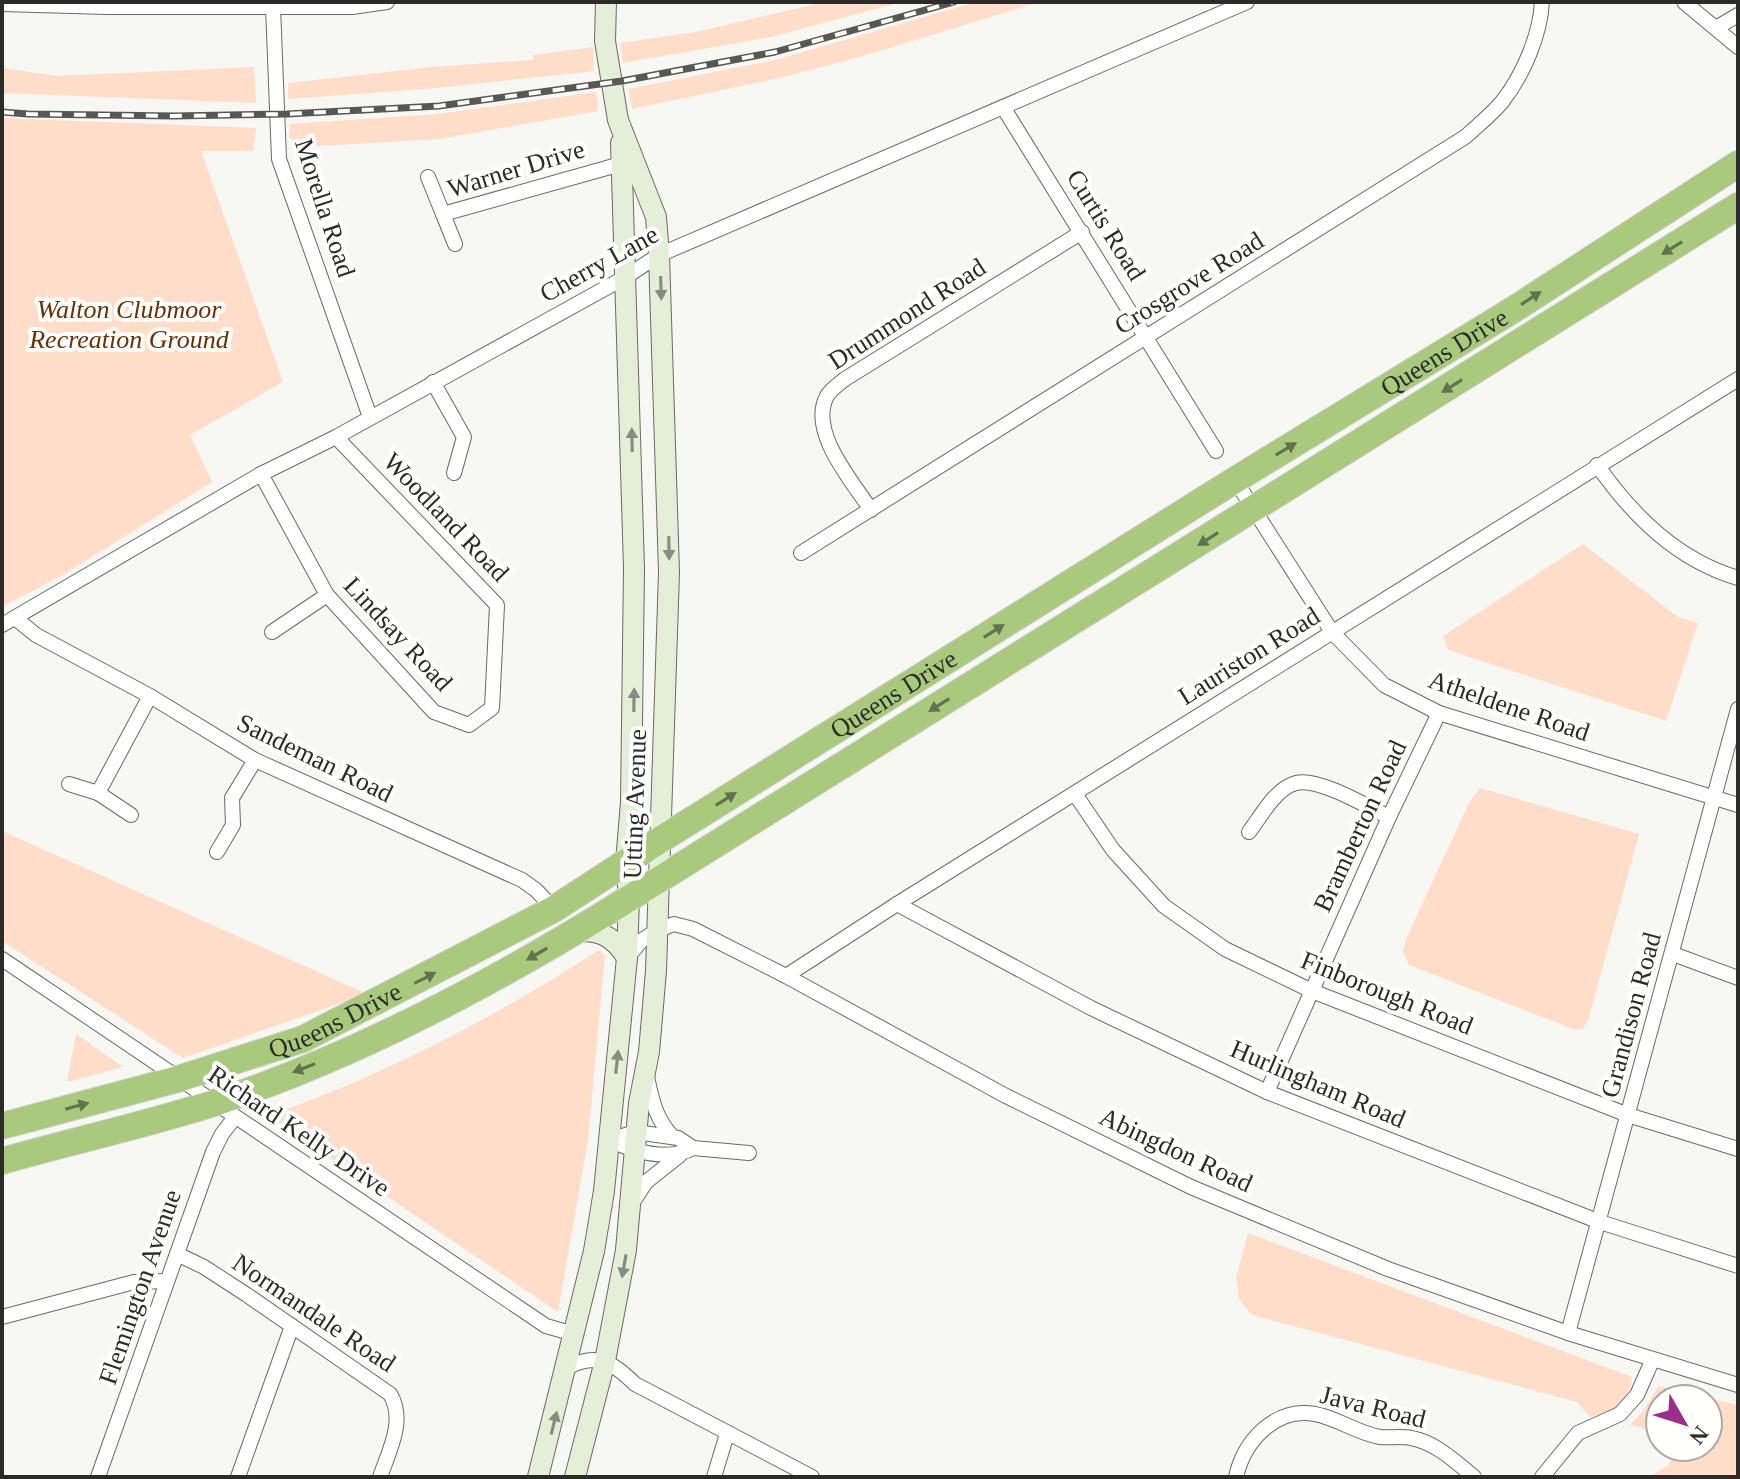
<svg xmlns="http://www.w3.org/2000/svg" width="1740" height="1479" font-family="'Times New Roman',serif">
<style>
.green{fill:#ffddc9}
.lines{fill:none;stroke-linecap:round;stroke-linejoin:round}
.street-casing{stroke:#6b6a67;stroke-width:16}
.secondary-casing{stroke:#6b6a67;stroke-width:22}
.highway-casing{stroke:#d0d0d0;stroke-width:28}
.street{stroke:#fff;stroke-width:14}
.secondary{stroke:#e5efd8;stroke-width:20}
.highway{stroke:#a9ca7d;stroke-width:26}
.rail-casing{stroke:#575756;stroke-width:7}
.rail{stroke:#fffffe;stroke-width:4;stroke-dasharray:12;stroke-linecap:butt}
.oneway{fill:#64734f}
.oneway2{fill:#888d81}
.labels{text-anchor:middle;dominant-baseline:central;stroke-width:8;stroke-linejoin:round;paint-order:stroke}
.street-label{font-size:26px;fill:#2b2b2a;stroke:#fffffe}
.park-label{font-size:26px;font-style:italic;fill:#683106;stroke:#fffffe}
</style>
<rect width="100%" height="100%" fill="#f7f7f3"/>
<g class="green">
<path d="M824,2H901L771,37L623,63L620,43L696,32Z"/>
<path d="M976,2H1039L860,57L779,78L632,109L628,89L775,60Z"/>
<path d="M593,47L594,71L436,88L288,99V83L432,67L533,60V55Z"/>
<path d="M254,67L256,103L2,93V68L57,76Z"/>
<path d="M596,92L598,111L440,139L300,147L289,137L290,124L437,114Z"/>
<path d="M2,118L256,128L253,151H201L283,382L190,435L212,482L66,573L2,607Z"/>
<path d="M1583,544L1678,617L1698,623L1666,721L1448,650L1443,636Z"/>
<path d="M1480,788L1639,834L1588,1021L1582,1029H1573L1409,965L1403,951L1406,939L1469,803Z"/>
<path d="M2,831L367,994L183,1058L2,941Z"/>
<path d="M599,950L605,955L588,1140L558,1312L268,1116C385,1075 496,1017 599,950Z"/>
<path d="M76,1034L123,1067L67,1082Z"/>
<path d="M1248,1233L1632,1377C1629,1406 1615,1411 1590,1417L1577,1402L1252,1315L1239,1299L1236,1278Z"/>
<path d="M1659,1386L1738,1405V1477H1653L1654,1474L1669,1465L1674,1447H1708V1399H1660V1433L1630,1425L1643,1411Z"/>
</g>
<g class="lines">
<g class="street-casing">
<g id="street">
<path d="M1684,2L1738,47"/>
<path d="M2,4L107,7H352L387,2"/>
<path d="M273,7L279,159L370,417"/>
<path d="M1716,28L1738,15"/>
<path d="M1003,107L1216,451"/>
<path d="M428,177L443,214"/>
<path d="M455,244L443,214L628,162"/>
<path d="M433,382L464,437L454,473"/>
<path d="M1597,465C1633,516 1677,560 1738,578"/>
<path d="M261,474L327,595L434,712L469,725L492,708L497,605L336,437"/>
<path d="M1235,480L1332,632L1384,685L1439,713L1738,805"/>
<path d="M871,510C852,481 808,431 827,396C831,389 839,384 845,379L1082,232"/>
<path d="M801,553L1465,137C1477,126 1491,115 1502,102C1523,75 1540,36 1542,2"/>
<path d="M15,618L36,635L150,696L255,760L522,880L536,890L554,909"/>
<path d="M2,625L261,474L336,437L624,278L659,255L1247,2"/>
<path d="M272,632L327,595"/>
<path d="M69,784L98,793"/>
<path d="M1075,794L1113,850L1164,906L1225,949L1312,991L1628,1115L1738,1149"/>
<path d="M131,815L98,793L150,696"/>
<path d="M1249,832C1261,816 1276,788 1296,783C1318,777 1368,807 1389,817"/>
<path d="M217,852L233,825L232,798L255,760"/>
<path d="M897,904L1091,1008L1267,1092L1600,1222L1738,1266"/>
<path d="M1673,954L1738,978"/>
<path d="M627,958L642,940L658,930L674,924L693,929L786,976L1006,1096L1191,1187L1388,1269L1568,1333L1738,1385"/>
<path d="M2,959L546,1326L574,1334"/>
<path d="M786,976L897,904L1738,379"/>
<path d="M647,1077C652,1100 656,1120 673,1137"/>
<path d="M1267,1092L1389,817L1439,713"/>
<path d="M609,1140L636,1132L678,1138L693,1148L749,1153"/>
<path d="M609,1140C635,1152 667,1162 693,1148"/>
<path d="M633,1202L646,1182L680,1155"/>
<path d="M177,1254L204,1267L247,1295L390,1394C406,1420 389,1451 380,1477"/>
<path d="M2,1317L134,1282L167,1281"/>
<path d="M1568,1333L1738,709"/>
<path d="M566,1368C597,1352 611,1361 635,1384L812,1477"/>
<path d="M98,1477L213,1152L222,1134L235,1117"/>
<path d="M238,1477L292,1326"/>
<path d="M714,1477L727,1434"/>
<path d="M1236,1477C1244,1441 1275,1407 1315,1414C1337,1418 1357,1433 1380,1437C1390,1438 1401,1436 1411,1438C1435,1442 1456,1462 1474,1477"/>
<path d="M1542,1477L1578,1433L1620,1414L1637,1395L1652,1361"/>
</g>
</g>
<g class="secondary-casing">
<g id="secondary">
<path d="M576,932C599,928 615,938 627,958"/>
<path d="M538,1477L594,1251L604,1191L627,958L629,898L626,862L631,802L634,568L621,143"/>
<path d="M575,1477L605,1361L626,1250L639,1103L649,1052L656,971L669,572L659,255L656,217L618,120L605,41L606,2"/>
</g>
</g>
<g class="highway-casing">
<g id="highway">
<path id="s1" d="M2,1126L178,1079L303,1039L554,909L660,840L1235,480L1516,308L1738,164"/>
<path d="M2,1161C72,1141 145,1125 214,1103C351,1058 482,989 604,914L1738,206"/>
</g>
</g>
<use href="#street" class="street"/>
<use href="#secondary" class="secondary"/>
<use href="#highway" class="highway"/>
<g class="rail-casing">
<path id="rail" d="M2,112L28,114L174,116L287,114L439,106L622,81L775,52L954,2"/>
</g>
<use href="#rail" class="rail"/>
</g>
<defs><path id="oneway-solid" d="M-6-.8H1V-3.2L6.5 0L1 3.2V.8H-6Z" transform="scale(2)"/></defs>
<g class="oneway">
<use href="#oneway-solid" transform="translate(1672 248) rotate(148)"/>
<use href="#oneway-solid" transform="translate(1531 298) rotate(-33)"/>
<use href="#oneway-solid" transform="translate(1452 386) rotate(148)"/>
<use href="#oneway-solid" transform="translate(1286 449) rotate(-31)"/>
<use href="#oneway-solid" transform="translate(1208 539) rotate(148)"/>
<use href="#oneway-solid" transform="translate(994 631) rotate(-32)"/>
<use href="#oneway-solid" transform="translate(939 705) rotate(148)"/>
<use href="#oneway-solid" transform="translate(726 799) rotate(-32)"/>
<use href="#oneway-solid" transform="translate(537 954) rotate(150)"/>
<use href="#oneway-solid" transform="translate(425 978) rotate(-27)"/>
<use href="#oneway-solid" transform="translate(304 1068) rotate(159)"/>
<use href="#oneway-solid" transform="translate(77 1106) rotate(-15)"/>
</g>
<g class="oneway2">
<use href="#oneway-solid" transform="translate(661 288) rotate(88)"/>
<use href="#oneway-solid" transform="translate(632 440) rotate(-91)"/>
<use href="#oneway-solid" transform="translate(669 548) rotate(89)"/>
<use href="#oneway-solid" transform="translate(634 700) rotate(-89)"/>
<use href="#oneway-solid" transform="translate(617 1062) rotate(-84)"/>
<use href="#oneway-solid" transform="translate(624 1266) rotate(100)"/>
<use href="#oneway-solid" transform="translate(554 1423) rotate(-76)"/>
</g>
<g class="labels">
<g class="street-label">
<text transform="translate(516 169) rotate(-17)">Warner Drive</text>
<text transform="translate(325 208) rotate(72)">Morella Road</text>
<text transform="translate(1106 225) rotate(58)">Curtis Road</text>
<text transform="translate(599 264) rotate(-29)">Cherry Lane</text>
<text transform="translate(1189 283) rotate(-32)">Crosgrove Road</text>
<text transform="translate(907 314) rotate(-33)">Drummond Road</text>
<text stroke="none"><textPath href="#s1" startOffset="1646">Queens Drive</textPath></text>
<text transform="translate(446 517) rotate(46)">Woodland Road</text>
<text transform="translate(398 634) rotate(47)">Lindsay Road</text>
<text transform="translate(1249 656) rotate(-32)">Lauriston Road</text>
<text stroke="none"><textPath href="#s1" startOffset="998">Queens Drive</textPath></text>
<text transform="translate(1509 706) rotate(19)">Atheldene Road</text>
<text transform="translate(315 758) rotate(26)">Sandeman Road</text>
<text transform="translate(635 804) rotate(-88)">Utting Avenue</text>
<text transform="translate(1360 826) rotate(-65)">Bramberton Road</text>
<text transform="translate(1387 993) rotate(22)">Finborough Road</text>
<text transform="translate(1631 1015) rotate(-75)">Grandison Road</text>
<text stroke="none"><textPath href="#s1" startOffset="350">Queens Drive</textPath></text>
<text transform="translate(1318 1084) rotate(23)">Hurlingham Road</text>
<text transform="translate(299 1131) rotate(34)">Richard Kelly Drive</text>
<text transform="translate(1176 1150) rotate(25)">Abingdon Road</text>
<text transform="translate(140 1287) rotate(-71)">Flemington Avenue</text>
<text transform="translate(314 1313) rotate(34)">Normandale Road</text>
<text transform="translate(1373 1407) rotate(14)">Java Road</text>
</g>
<g class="park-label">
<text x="129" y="309">Walton Clubmoor<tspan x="129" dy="30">Recreation Ground</tspan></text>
</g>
</g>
<rect width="1740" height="1479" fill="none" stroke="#2b2b2a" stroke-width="8"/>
<g transform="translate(1684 1423) rotate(129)"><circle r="38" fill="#fffffe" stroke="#aaaaa9" stroke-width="2"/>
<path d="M0-6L14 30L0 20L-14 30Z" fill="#9d2d8b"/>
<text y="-12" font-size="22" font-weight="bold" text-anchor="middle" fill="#2b2b2a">N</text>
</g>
</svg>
